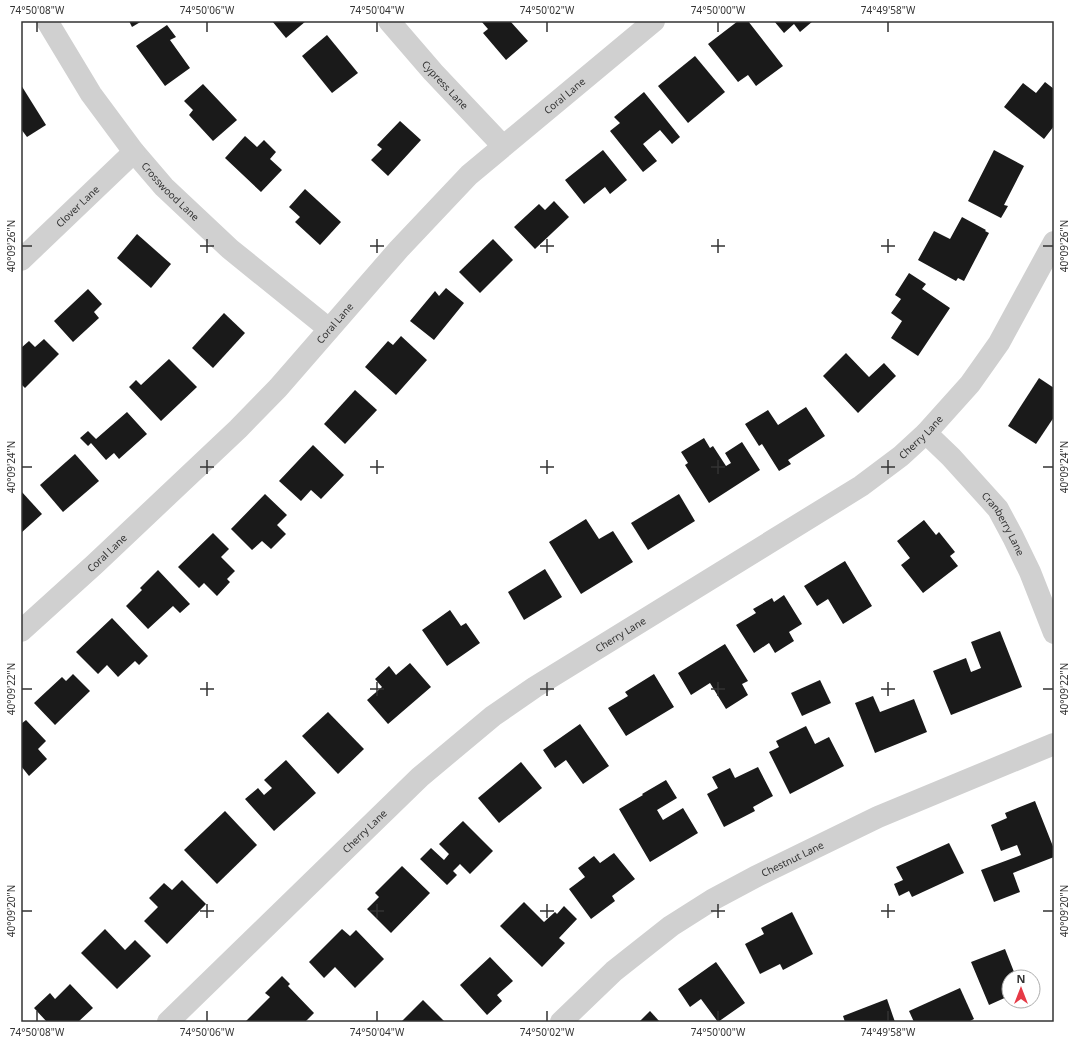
<svg xmlns="http://www.w3.org/2000/svg" width="1075" height="1043" font-family="'Noto Sans',sans-serif">
<style>
.building{fill:#1a1a1a}
.lines{fill:none;stroke-linecap:round;stroke-linejoin:round}
.minor{stroke:#d0d0d0;stroke-width:22}
.ticks{fill:none;stroke:#333;stroke-width:1.5}
.labels{text-anchor:middle;dominant-baseline:central;stroke-width:4;stroke-linejoin:round;paint-order:stroke}
.street-label{font-size:10px;fill:#333;stroke:#fff}
.neatline{fill:none;stroke:#333;stroke-width:1.5}
.ticks-label{font-size:10px;text-anchor:middle;fill:#333}
</style>
<rect width="100%" height="100%" fill="#fff"/>
<g class="building">
<path d="M129,21H142L132,27Z"/>
<path d="M272,21H306L286,38Z"/>
<path d="M481,21H510L528,41L506,60L483,33L488,29Z"/>
<path d="M738,21H748L783,66L756,86L748,75L738,82L708,44Z"/>
<path d="M774,21H813L800,32L794,24L784,33Z"/>
<path d="M167,25L176,37L170,40L190,68L165,86L136,46Z"/>
<path d="M327,35L358,73L332,93L302,56Z"/>
<path d="M695,56L725,92L688,123L658,86Z"/>
<path d="M1045,82L1054,89V126L1044,139L1004,107L1023,83L1036,93Z"/>
<path d="M203,84L237,120L213,141L189,115L193,110L184,101Z"/>
<path d="M21,85L46,125L27,137L21,129Z"/>
<path d="M644,92L680,137L672,144L660,130L643,144L657,161L643,172L610,131L620,123L614,117Z"/>
<path d="M400,121L421,140L388,176L371,160L382,149L377,145Z"/>
<path d="M245,136L257,147L264,140L276,152L270,159L282,170L261,192L225,158Z"/>
<path d="M603,150L627,180L610,194L605,187L584,204L565,180Z"/>
<path d="M994,150L1024,166L1004,205L1008,206L1001,218L968,201Z"/>
<path d="M305,189L341,222L320,245L295,222L300,217L289,207Z"/>
<path d="M554,201L569,217L535,249L514,227L539,204L545,210Z"/>
<path d="M962,217L986,230L985,231L989,233L964,281L958,278L956,281L918,260L934,231L950,239Z"/>
<path d="M137,234L171,264L151,288L117,258Z"/>
<path d="M493,239L513,260L480,293L459,272Z"/>
<path d="M909,273L926,284L922,289L950,308L918,356L891,338L902,321L891,313L901,299L895,295Z"/>
<path d="M446,288L464,303L434,340L410,321L435,291L439,296Z"/>
<path d="M88,289L102,304L94,312L99,318L73,342L54,321Z"/>
<path d="M224,313L245,333L213,368L192,348Z"/>
<path d="M401,336L427,360L396,395L365,367L388,341L393,345Z"/>
<path d="M44,339L59,354L25,388L21,384V348L29,341L35,347Z"/>
<path d="M846,353L869,377L884,363L896,376L858,413L823,376Z"/>
<path d="M169,359L197,387L161,421L129,387L136,380L141,385Z"/>
<path d="M1039,378L1054,388V417L1036,444L1008,426Z"/>
<path d="M355,390L377,410L345,444L324,424Z"/>
<path d="M806,407L825,436L788,460L791,464L779,471L762,444L759,446L745,424L768,410L778,425Z"/>
<path d="M127,412L147,434L119,459L114,453L106,460L91,443L88,446L80,438L88,431L96,439Z"/>
<path d="M704,438L710,448L713,446L726,466L731,463L725,453L742,442L760,470L709,503L685,465L688,463L681,452Z"/>
<path d="M313,445L344,475L321,499L311,490L301,501L279,481Z"/>
<path d="M75,454L99,481L63,512L40,485Z"/>
<path d="M21,491L42,514L21,533Z"/>
<path d="M265,494L287,515L277,525L286,534L271,549L262,541L252,550L231,529Z"/>
<path d="M679,494L695,521L648,550L631,523Z"/>
<path d="M586,519L599,539L613,531L633,562L581,594L549,542Z"/>
<path d="M924,520L936,535L939,532L955,552L950,556L958,566L923,593L901,565L910,558L897,541Z"/>
<path d="M213,533L229,549L221,557L235,571L227,579L230,582L217,596L204,583L199,588L178,567Z"/>
<path d="M845,561L872,606L843,624L828,599L817,606L804,586Z"/>
<path d="M545,569L562,597L524,620L508,592Z"/>
<path d="M158,570L190,604L180,613L173,606L148,629L126,606L142,590L140,588Z"/>
<path d="M784,595L802,624L789,632L794,641L775,653L769,643L754,653L736,625L756,613L753,609L772,598L774,602Z"/>
<path d="M450,610L461,626L466,623L480,643L447,666L422,630Z"/>
<path d="M112,618L148,656L139,665L135,661L118,677L107,665L98,674L76,652Z"/>
<path d="M1000,631L1022,687L951,715L933,671L966,658L971,672L981,668L971,642Z"/>
<path d="M725,644L748,681L742,684L748,695L726,709L710,683L691,695L678,673Z"/>
<path d="M410,663L431,687L388,724L367,700L382,687L375,679L389,666L396,675Z"/>
<path d="M73,674L90,691L55,725L34,703L62,677L66,681Z"/>
<path d="M654,674L674,707L626,736L608,708L628,696L625,692Z"/>
<path d="M820,680L831,703L802,716L791,693Z"/>
<path d="M873,696L880,712L914,699L927,732L875,753L855,703Z"/>
<path d="M328,712L364,749L338,774L302,736Z"/>
<path d="M26,720L46,741L38,749L47,759L29,776L21,766V724Z"/>
<path d="M580,724L609,766L583,784L566,760L555,768L543,750Z"/>
<path d="M806,726L815,744L829,737L844,766L790,794L769,752L779,747L776,741Z"/>
<path d="M286,760L316,793L274,831L245,799L258,788L264,795L272,788L264,780Z"/>
<path d="M521,762L542,788L499,823L478,798Z"/>
<path d="M758,767L773,796L753,807L755,811L724,827L707,794L718,788L712,777L730,768L735,778Z"/>
<path d="M666,780L677,798L657,810L663,820L683,808L698,833L650,862L619,809L643,795L642,794Z"/>
<path d="M1035,801L1054,849V857L1013,873L1020,892L994,902L981,870L1021,855L1017,845L1001,851L991,825L1007,818L1005,813Z"/>
<path d="M225,811L257,845L217,884L184,850Z"/>
<path d="M463,821L493,851L470,874L460,864L453,871L457,875L447,885L420,859L431,848L444,860L449,854L439,844Z"/>
<path d="M949,843L964,873L912,897L909,891L899,896L894,884L903,880L896,867Z"/>
<path d="M614,853L635,879L612,896L615,901L591,919L569,889L585,877L578,868L594,856L600,863Z"/>
<path d="M402,866L430,893L391,933L367,909L379,897L375,893Z"/>
<path d="M182,880L206,904L167,944L144,921L158,907L149,898L164,883L172,890Z"/>
<path d="M524,902L544,922L555,912L557,914L564,906L577,919L559,938L565,943L542,967L500,926Z"/>
<path d="M792,912L813,954L783,970L780,964L760,974L745,944L764,934L761,928Z"/>
<path d="M105,929L125,950L135,940L151,956L117,989L81,953Z"/>
<path d="M342,929L350,936L356,930L384,959L355,988L335,967L324,978L309,962Z"/>
<path d="M1005,949L1016,977H1009V996L989,1005L971,962Z"/>
<path d="M490,957L513,981L497,995L502,1001L487,1015L460,985Z"/>
<path d="M716,962L745,1003L718,1022L701,999L690,1007L678,989Z"/>
<path d="M282,976L290,984L288,986L314,1013L305,1022H245L270,997L265,993Z"/>
<path d="M70,984L93,1008L78,1022H47L34,1008L50,993L55,999Z"/>
<path d="M960,988L974,1019L968,1022H914L909,1011Z"/>
<path d="M887,999L895,1022H845L843,1016Z"/>
<path d="M423,1000L445,1022H401Z"/>
<path d="M650,1011L660,1022H639Z"/>
</g>
<g class="lines">
<g class="minor">
<path id="s1" d="M47,21L91,94L134,152L164,187L230,249L329,329"/>
<path id="s2" d="M389,21L433,72L503,146"/>
<path id="s3" d="M21,260L134,152"/>
<path id="s4" d="M926,433L951,457L998,509L1013,537L1030,572L1054,633"/>
<path id="s5" d="M21,631L95,564L238,429L278,388L399,249L469,175L654,21"/>
<path id="s6" d="M168,1022L420,777L493,716L535,687L861,486L901,456L926,433L970,384L999,343L1054,242"/>
<path id="s7" d="M561,1022L614,971L671,926L712,900L755,877L878,817L1054,744"/>
</g>
</g>
<path class="ticks" d="M37,22V32M207,22V32M377,22V32M547,22V32M718,22V32M888,22V32M207,239V253M377,239V253M547,239V253M718,239V253M888,239V253M22,246H32M200,246H214M370,246H384M540,246H554M711,246H725M881,246H895M1043,246H1053M207,460V474M377,460V474M547,460V474M718,460V474M888,460V474M22,467H32M200,467H214M370,467H384M540,467H554M711,467H725M881,467H895M1043,467H1053M207,682V696M377,682V696M547,682V696M718,682V696M888,682V696M22,689H32M200,689H214M370,689H384M540,689H554M711,689H725M881,689H895M1043,689H1053M207,904V918M377,904V918M547,904V918M718,904V918M888,904V918M22,911H32M200,911H214M370,911H384M540,911H554M711,911H725M881,911H895M1043,911H1053M37,1011V1021M207,1011V1021M377,1011V1021M547,1011V1021M718,1011V1021M888,1011V1021"/>
<g class="labels">
<g class="street-label">
<text stroke="none"><textPath href="#s2" startOffset="85">Cypress Lane</textPath></text>
<text stroke="none"><textPath href="#s5" startOffset="764">Coral Lane</textPath></text>
<text stroke="none"><textPath href="#s1" startOffset="211">Crosswood Lane</textPath></text>
<text stroke="none"><textPath href="#s3" startOffset="78">Clover Lane</textPath></text>
<text stroke="none"><textPath href="#s5" startOffset="440">Coral Lane</textPath></text>
<text stroke="none"><textPath href="#s6" startOffset="958">Cherry Lane</textPath></text>
<text stroke="none"><textPath href="#s4" startOffset="120">Cranberry Lane</textPath></text>
<text stroke="none"><textPath href="#s5" startOffset="116">Coral Lane</textPath></text>
<text stroke="none"><textPath href="#s6" startOffset="598">Cherry Lane</textPath></text>
<text stroke="none"><textPath href="#s6" startOffset="274">Cherry Lane</textPath></text>
<text stroke="none"><textPath href="#s7" startOffset="285">Chestnut Lane</textPath></text>
</g>
</g>
<rect width="1075" height="1043" fill="none" stroke="#ffffff" stroke-width="44"/>
<g transform="translate(1021 989)"><circle r="19" fill="#ffffff" stroke="#adadad"/>
<path d="M0-3L7 15L0 10L-7 15Z" fill="#e63946"/>
<text y="-6" font-size="11" font-weight="bold" text-anchor="middle" fill="#333333">N</text>
</g>
<rect x="22" y="22" width="1031" height="999" class="neatline"/>
<g class="ticks-label">
<text x="37" y="14">74°50'08"W</text>
<text x="207" y="14">74°50'06"W</text>
<text x="377" y="14">74°50'04"W</text>
<text x="547" y="14">74°50'02"W</text>
<text x="718" y="14">74°50'00"W</text>
<text x="888" y="14">74°49'58"W</text>
<text transform="translate(11 246) rotate(-90)" y="4">40°09'26"N</text>
<text transform="translate(1064 246) rotate(-90)" y="4">40°09'26"N</text>
<text transform="translate(11 467) rotate(-90)" y="4">40°09'24"N</text>
<text transform="translate(1064 467) rotate(-90)" y="4">40°09'24"N</text>
<text transform="translate(11 689) rotate(-90)" y="4">40°09'22"N</text>
<text transform="translate(1064 689) rotate(-90)" y="4">40°09'22"N</text>
<text transform="translate(11 911) rotate(-90)" y="4">40°09'20"N</text>
<text transform="translate(1064 911) rotate(-90)" y="4">40°09'20"N</text>
<text x="37" y="1036">74°50'08"W</text>
<text x="207" y="1036">74°50'06"W</text>
<text x="377" y="1036">74°50'04"W</text>
<text x="547" y="1036">74°50'02"W</text>
<text x="718" y="1036">74°50'00"W</text>
<text x="888" y="1036">74°49'58"W</text>
</g>
</svg>
